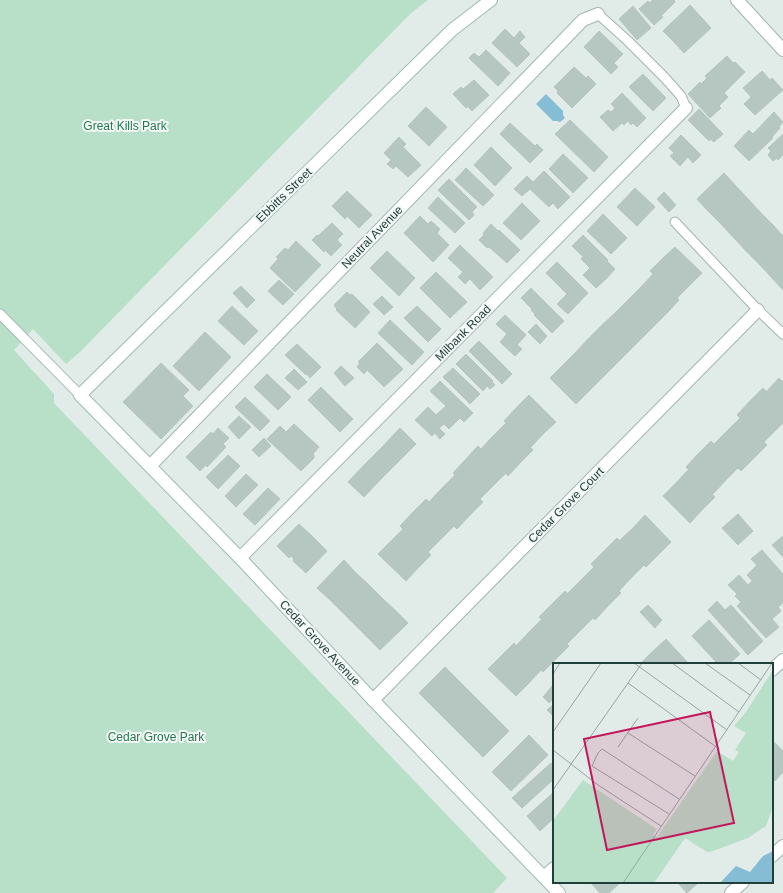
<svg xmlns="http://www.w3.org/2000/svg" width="783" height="893" font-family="Arial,sans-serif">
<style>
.green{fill:#b8dfc8}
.water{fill:#85bdd4}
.building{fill:#b6c7c2;stroke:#b3c6c1}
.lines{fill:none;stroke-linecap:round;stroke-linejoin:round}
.lane-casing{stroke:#a3b4b1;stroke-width:11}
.street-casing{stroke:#a3b4b1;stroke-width:14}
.secondary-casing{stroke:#9eb9b3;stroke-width:14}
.lane{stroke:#fff;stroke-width:9}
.street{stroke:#fff;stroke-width:12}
.secondary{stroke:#fff;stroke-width:12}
.labels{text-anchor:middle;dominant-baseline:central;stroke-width:4;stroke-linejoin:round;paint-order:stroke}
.park-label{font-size:12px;fill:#287751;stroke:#f1f8f6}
.street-label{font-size:12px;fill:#203e3a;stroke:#f1f8f6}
.inset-road{fill:none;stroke:#94a6a3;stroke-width:1}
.view{fill:#c2185b;fill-opacity:0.15;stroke:#c2185b;stroke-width:2}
.inset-edge{fill:none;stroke:#203e3a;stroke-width:2}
</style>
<rect width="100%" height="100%" fill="#e1ece9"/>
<path class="green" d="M0,0H428L410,14L81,351L66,364L33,329L14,350L54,394V403L507,878L493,893H0Z"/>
<path class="water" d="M546,94L563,111V115L565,118L560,122L557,121H553L536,104Z"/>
<g class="building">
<path d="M653,0H674L675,2L661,16L663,17L654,25L639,9L648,1L649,3Z"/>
<path d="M690,5L701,17L674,42L663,31Z"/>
<path d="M633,6L651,28L637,40L619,19Z"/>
<path d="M701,17L711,28L684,53L674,42Z"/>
<path d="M505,29L514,38L520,31L525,37L519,43L530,54L517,67L492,43Z"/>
<path d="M599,31L623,54L614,63L618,67L611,74L584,47Z"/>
<path d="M486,50L510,73L498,86L469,58L474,53L479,57Z"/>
<path d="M727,56L733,63L735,62L745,72L724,93L728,97L719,106L721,108L710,118L688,94L700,82L701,84L707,78L705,76Z"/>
<path d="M574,67L586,78L588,76L596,84L572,108L557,93L558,91L554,87Z"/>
<path d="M762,71L770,80L772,78L783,90L755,115L744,104L751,97L743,88Z"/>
<path d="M643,74L666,98L653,111L629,87Z"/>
<path d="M474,80L489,95L472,111L467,106L466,108L453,94L461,87L463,89Z"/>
<path d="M622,93L646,118L637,127L633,123L631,125L628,121L624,125L622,123L613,131L600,117L608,110L611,112L615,108L611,104Z"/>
<path d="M426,107L447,127L429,146L408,126Z"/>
<path d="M699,109L723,134L714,142L710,139L709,141L688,120Z"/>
<path d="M774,112L783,122L779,127L780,128L772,137L773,138L749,161L734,146L749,130L753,134Z"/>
<path d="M570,120L608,157L594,172L555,134Z"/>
<path d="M510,123L535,146L537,144L543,150L530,163L500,134Z"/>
<path d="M783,134V155L778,160L777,158L773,161L768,155L771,151L768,148Z"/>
<path d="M681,135L701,155L693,163L688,157L680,166L670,156L674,153L669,148Z"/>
<path d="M399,137L406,144L403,147L421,165L408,177L396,166L393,169L387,164L391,160L384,153Z"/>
<path d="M491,147L512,168L495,186L474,165Z"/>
<path d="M563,154L588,178L573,193L549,169Z"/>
<path d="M466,168L494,195L483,206L455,180Z"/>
<path d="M544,171L570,197L558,209L553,203L549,207L530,189L522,196L514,189L527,176L533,182Z"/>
<path d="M724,173L735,185L708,211L697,199Z"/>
<path d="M449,179L477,207L472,212L474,215L469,220L438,190Z"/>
<path d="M735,185L748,199L721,224L708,211Z"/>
<path d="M635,188L655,207L637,226L617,207Z"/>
<path d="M347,191L372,215L359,228L347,216L345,219L332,206Z"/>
<path d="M664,192L676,205L669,212L657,199Z"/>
<path d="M438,197L465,223L455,233L428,208Z"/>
<path d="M748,199L761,213L734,238L721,224Z"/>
<path d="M522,203L540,221L521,240L503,223Z"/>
<path d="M761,213L773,225L746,251L734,238Z"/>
<path d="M603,214L627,238L611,254L587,231Z"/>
<path d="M420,216L428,224L431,221L440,229L437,233L449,245L433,262L404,233Z"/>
<path d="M332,223L343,234L337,240L342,245L331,256L325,250L324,252L312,240L317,235L318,236Z"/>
<path d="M491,224L498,231L499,230L520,250L507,263L489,247L487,248L479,240L484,235L483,233Z"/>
<path d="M773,225L783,236V242L760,265L746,251Z"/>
<path d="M583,235L608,260L607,261L615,269L606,279L572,246Z"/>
<path d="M296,241L321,265L295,292L270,268L278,259L276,257L285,248L288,250Z"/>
<path d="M783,242V268L772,278L760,265Z"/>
<path d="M460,245L493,277L480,290L470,279L465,284L458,277L463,272L448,258Z"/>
<path d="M675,247L702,273L690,285L663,258Z"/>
<path d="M387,251L415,278L399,296L370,268Z"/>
<path d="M583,257L606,279L596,288L583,275L590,268L581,259Z"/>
<path d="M663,258L690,285L677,298L650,271Z"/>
<path d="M557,262L588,293L568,314L557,304L567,294L546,273Z"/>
<path d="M783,268V290L772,278Z"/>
<path d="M436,272L467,302L450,318L420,288Z"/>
<path d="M653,274L679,300L667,313L641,287Z"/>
<path d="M279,280L294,294L283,305L268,291Z"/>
<path d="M241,286L255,300L247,308L233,293Z"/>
<path d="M641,287L667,313L654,326L628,300Z"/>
<path d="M531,288L564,321L552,333L534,315L535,314L531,310L532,309L521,298Z"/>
<path d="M347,292L350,295L352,294L370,312L355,328L336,310L337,309L334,305Z"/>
<path d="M382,296L393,307L384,315L373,304Z"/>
<path d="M628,300L654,326L641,339L615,313Z"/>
<path d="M232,306L258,331L244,345L218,321Z"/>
<path d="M417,306L441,329L428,342L404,318Z"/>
<path d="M615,313L641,339L628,352L601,326Z"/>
<path d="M505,315L526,335L517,345L522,349L515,356L500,342L507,334L496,324Z"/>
<path d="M390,320L424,352L412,365L378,333Z"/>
<path d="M536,324L547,336L540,344L528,332Z"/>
<path d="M601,326L628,352L614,366L588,339Z"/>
<path d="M205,332L231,357L199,391L173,366Z"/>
<path d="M588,339L614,366L601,379L575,353Z"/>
<path d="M479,341L512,374L502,384L469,351Z"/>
<path d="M377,343L403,369L384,387L367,370L364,374L357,367L360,363L358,362Z"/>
<path d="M297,344L321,367L310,378L307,374L306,375L285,355Z"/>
<path d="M575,353L601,379L588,392L562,366Z"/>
<path d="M466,354L493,381L492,382L495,385L490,389L487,386L483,391L456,364Z"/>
<path d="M161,363L189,390L183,396L193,406L161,439L123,402Z"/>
<path d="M341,366L354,378L345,386L334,373Z"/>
<path d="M562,366L588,392L576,404L550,378Z"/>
<path d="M453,368L480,394L470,404L443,377Z"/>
<path d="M294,369L307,382L298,390L285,378Z"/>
<path d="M267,374L291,397L278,410L254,387Z"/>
<path d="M779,378L783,382V408L766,392Z"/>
<path d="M440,381L473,413L464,422L460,418L449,429L444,424L439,428L445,434L440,439L435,433L432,436L415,420L428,407L436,415L446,406L430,391Z"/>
<path d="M321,387L353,419L340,432L308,400Z"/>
<path d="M763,388L783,408V423L777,429L750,401Z"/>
<path d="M529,395L556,422L544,433L517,407Z"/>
<path d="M245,397L270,421L260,431L235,407Z"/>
<path d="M750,401L777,429L764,442L737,415Z"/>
<path d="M517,407L544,433L531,447L504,421Z"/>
<path d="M239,416L251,427L239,439L228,427Z"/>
<path d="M740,418L767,445L754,458L727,431Z"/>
<path d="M506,423L533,450L521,462L493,436Z"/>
<path d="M294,424L319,447L313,454L314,455V458L301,471L267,439L280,426L286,432Z"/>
<path d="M218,428L229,438L223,444L226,447L207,467L206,465L200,471L186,457L211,432L213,434Z"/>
<path d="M400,428L416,444L398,462L383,446Z"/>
<path d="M727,431L754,458L741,471L714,444Z"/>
<path d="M493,436L521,462L508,476L481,449Z"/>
<path d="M264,438L271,446L259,457L252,450Z"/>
<path d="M711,441L738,468L725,481L698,454Z"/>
<path d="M383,446L398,462L381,479L365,464Z"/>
<path d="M478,446L506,473L493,486L465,460Z"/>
<path d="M698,454L725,481L713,494L686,467Z"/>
<path d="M228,455L240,466L218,489L206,477Z"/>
<path d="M465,460L493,486L480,499L453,473Z"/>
<path d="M365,464L381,479L364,497L348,482Z"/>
<path d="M688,470L715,497L702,510L675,484Z"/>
<path d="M246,474L258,485L236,507L225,496Z"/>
<path d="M455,475L483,502L470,515L442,488Z"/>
<path d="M675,484L702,510L690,523L663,496Z"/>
<path d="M268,488L280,499L255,525L243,514Z"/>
<path d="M442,488L470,515L457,529L429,502Z"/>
<path d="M426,499L454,526L441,539L413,512Z"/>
<path d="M413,512L441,539L428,552L400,526Z"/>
<path d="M738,514L753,531L738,545L722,528Z"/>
<path d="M645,515L671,542L659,554L633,528Z"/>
<path d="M299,524L313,537L293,558L291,556L289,558L277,546Z"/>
<path d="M633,528L659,554L646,567L619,541Z"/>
<path d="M403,529L431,555L418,568L391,541Z"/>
<path d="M783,536V557L772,545Z"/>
<path d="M313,537L327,551L306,573L293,561L294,559L293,558Z"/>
<path d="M617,538L644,565L631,578L604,551Z"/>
<path d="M391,541L418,568L406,581L378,554Z"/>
<path d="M762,550L783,574V594L751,559Z"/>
<path d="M604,551L631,578L619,591L591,564Z"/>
<path d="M344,560L355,572L329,599L317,588Z"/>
<path d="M757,565L783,594V603L778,607L781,611L780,612L747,575Z"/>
<path d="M594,567L621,593L607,607L581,580Z"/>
<path d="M355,572L369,585L342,612L329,599Z"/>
<path d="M739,575L748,585L752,581L780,612L772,619L779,627L766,638L737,606L741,602L735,596L737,594L728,585Z"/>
<path d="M581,580L607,607L595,620L568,593Z"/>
<path d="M369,585L382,598L355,625L342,612Z"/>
<path d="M565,591L593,618L580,631L552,604Z"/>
<path d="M382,598L396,611L369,639L355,625Z"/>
<path d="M717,601L725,610L731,605L763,641L748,655L708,610Z"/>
<path d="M552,604L580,631L567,644L539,617Z"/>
<path d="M648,605L662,620L655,628L640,612Z"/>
<path d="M396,611L408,623L380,650L369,639Z"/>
<path d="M542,619L569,646L556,659L529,632Z"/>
<path d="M709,620L740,654L729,664H718L692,636Z"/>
<path d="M529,632L556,659L543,672L516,646Z"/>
<path d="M666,639L689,664H657L649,655Z"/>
<path d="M514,643L541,670L528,684L500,657Z"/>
<path d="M649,655L657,664H640Z"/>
<path d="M500,657L528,684L516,696L488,669Z"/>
<path d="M445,667L457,679L431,705L419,693Z"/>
<path d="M457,679L471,693L445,719L431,705Z"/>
<path d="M553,685L554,686V698L549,703L543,697Z"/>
<path d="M471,693L484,706L458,732L445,719Z"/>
<path d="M554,704V717L547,710Z"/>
<path d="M484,706L497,719L471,745L458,732Z"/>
<path d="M497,719L509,731L483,757L471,745Z"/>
<path d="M529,735L548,755L511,791L492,772Z"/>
<path d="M772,740L783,751V772L775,781L772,778Z"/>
<path d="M551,763L554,766V779L522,808L512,798Z"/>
<path d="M554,792V818L540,831L527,816Z"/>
<path d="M590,882H621L609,893H600Z"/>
<path d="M677,882H699L687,893Z"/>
</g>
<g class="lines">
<g class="lane-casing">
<g id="lane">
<path d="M598,14L628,41L665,78L681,96L686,108"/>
<path d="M675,222L758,310L783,334"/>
<path d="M0,314L80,395"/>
</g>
</g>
<g class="street-casing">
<g id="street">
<path d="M737,0L783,50"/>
<path d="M150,466L583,20L598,14"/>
<path d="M240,558L686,108"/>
<path d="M772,670L783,660"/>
<path d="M373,700L758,310"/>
<path d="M772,856L783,846"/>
<path d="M544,877L554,868"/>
<path d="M731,893L743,882"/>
</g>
</g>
<g class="secondary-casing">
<path id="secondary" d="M491,0L452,30L80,395L240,558L373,700L559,893"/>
</g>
<use href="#lane" class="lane"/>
<use href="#street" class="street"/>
<use href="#secondary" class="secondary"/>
</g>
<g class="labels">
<g class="park-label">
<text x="125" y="126">Great Kills Park</text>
<text x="156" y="737">Cedar Grove Park</text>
</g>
<g class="street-label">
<text transform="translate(284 195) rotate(-44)">Ebbitts Street</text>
<text transform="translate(372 237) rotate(-46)">Neutral Avenue</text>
<text transform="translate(463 333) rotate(-45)">Milbank Road</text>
<text transform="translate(566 505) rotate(-45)">Cedar Grove Court</text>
<text transform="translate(320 643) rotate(47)">Cedar Grove Avenue</text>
</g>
</g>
<g transform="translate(553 663)">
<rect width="220" height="220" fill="#e1ece9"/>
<path d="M220,7V144L213,163L195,175L160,188L154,189L132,175L101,220H0V158L30,117L102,165L104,166L100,172L104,174L164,88L180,98L186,89L182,87L193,70L181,63L193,49Z" fill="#b8dfc8"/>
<path d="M220,188V220H167L183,203L197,209L210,193Z" fill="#85bdd4"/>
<path class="inset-road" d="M81,0L174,67M119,0L186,49M152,0L197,32M185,0L208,17M0,11L7,0M75,20L162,83M0,69L48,0M75,70L142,113M65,84L85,55M0,87L45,122L108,163M0,127L89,0M116,151L39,103L45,90L49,86L126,136M70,220L219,0"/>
<path class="view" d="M157,49L181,160L54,187L31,76Z"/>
<rect width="220" height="220" class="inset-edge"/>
</g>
</svg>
